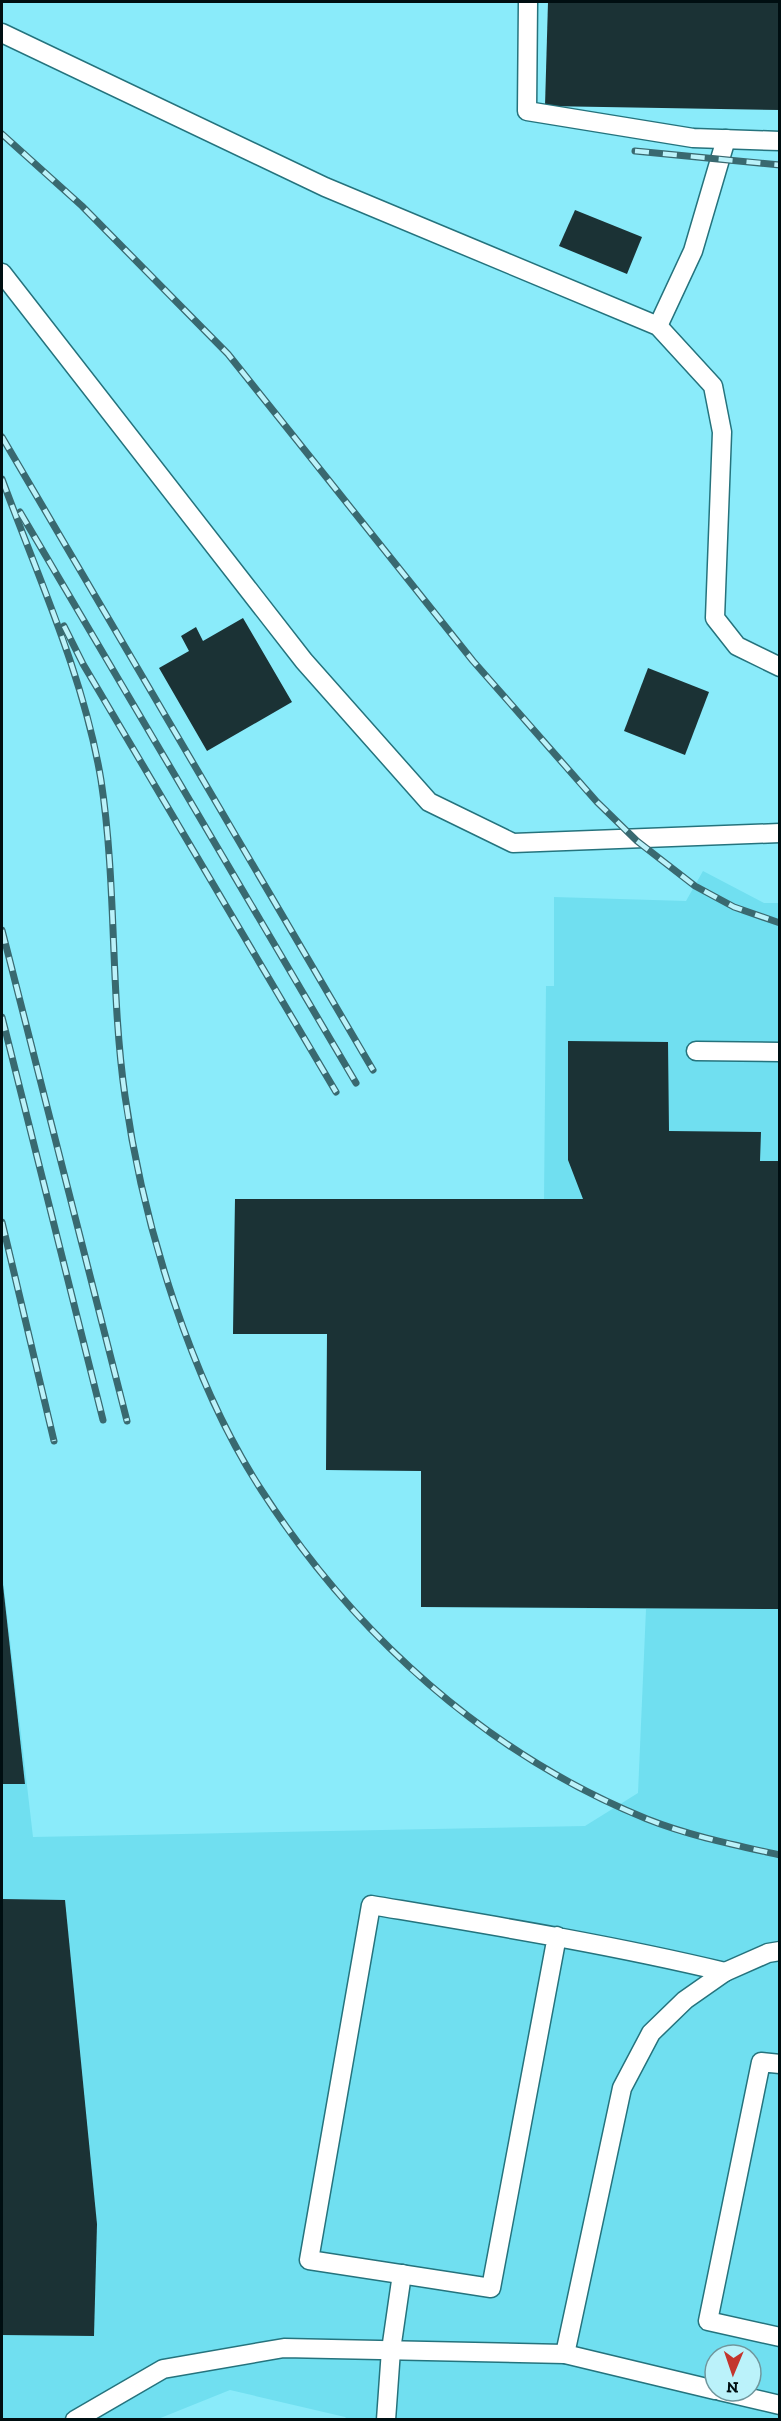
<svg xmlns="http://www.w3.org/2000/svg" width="781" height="2421" font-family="'Zilla Slab',serif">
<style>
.built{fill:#70dff0;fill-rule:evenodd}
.building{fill:#1b3235}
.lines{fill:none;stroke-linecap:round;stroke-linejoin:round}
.service-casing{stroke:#25737d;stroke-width:21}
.service{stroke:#fff;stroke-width:18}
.rail-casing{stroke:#396970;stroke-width:7}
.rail{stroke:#bbf2fa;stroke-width:4.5;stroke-dasharray:14;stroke-linecap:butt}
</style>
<rect width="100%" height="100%" fill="#8aebfa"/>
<path class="built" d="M703,871L764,903H779V2419H347L345,2417L230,2390L158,2419H2V1571L33,1837L585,1826L638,1793L646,1609L421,1607V1471L326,1470L327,1334H233L235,1199L544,1200L546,986H554V897L686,901ZM715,2355H751V2391H715Z"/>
<g class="building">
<path d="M548,2H780V110L545,106Z"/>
<path d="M575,210L642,237L627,274L559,246Z"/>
<path d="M243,618L292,702L207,751L159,668L189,651L181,636L196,627L203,641Z"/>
<path d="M648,668L709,692L685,755L624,731Z"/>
<path d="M568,1041L668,1042L669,1131L761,1132L760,1161H780V1609L421,1607V1471L326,1470L327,1334H233L235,1199H583L568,1160Z"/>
<path d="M2,1585H3L25,1784H2Z"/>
<path d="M2,1899L65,1900L97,2224L94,2336L2,2335Z"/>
</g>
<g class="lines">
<g class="service-casing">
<g id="service">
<path d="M528,2L527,111L693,138L780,141"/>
<path d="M2,33L325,187L658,326L713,386L722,432L715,618L737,646L780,667"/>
<path d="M2,273L304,661L429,802L513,843L780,833"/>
<path d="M658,326L693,251L726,139"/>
<path d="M696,1051L780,1052"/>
<path d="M557,1936L491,2288L309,2260L371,1905C490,1925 608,1944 725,1972"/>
<path d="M780,2064L761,2062L708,2321L780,2337"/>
<path d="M565,2354L622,2088L651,2033L685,2000L725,1972L768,1953L780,1951"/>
<path d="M720,2391L780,2405"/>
<path d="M75,2420L163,2369L284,2348L565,2354L715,2390"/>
<path d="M386,2420L391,2350L402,2274"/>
</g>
</g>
<use href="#service" class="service"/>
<g class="rail-casing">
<g id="rail">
<path d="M2,134L82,206L228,354L473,661L597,802L637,841L695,886L734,907L780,923"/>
<path d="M635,151L780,165"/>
<path d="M2,437L373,1070"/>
<path d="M2,479C38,577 84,677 101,780C117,885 110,991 125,1096C143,1224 191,1382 262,1491C355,1635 487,1754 647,1819C690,1836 735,1845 780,1855"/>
<path d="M20,512L356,1083"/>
<path d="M64,626L83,664L336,1092"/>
<path d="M2,930L127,1421"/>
<path d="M2,1017L103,1420"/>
<path d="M2,1222L54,1441"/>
</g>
</g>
<use href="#rail" class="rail"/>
</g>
<rect width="781" height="2421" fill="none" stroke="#000e11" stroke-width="6"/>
<g transform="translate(733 2373) rotate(182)"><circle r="28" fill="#bbf2fa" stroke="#70979d" stroke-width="1.5"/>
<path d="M0-4.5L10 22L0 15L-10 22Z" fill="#c3352d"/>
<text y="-9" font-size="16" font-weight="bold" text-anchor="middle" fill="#000e11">N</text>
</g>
</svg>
